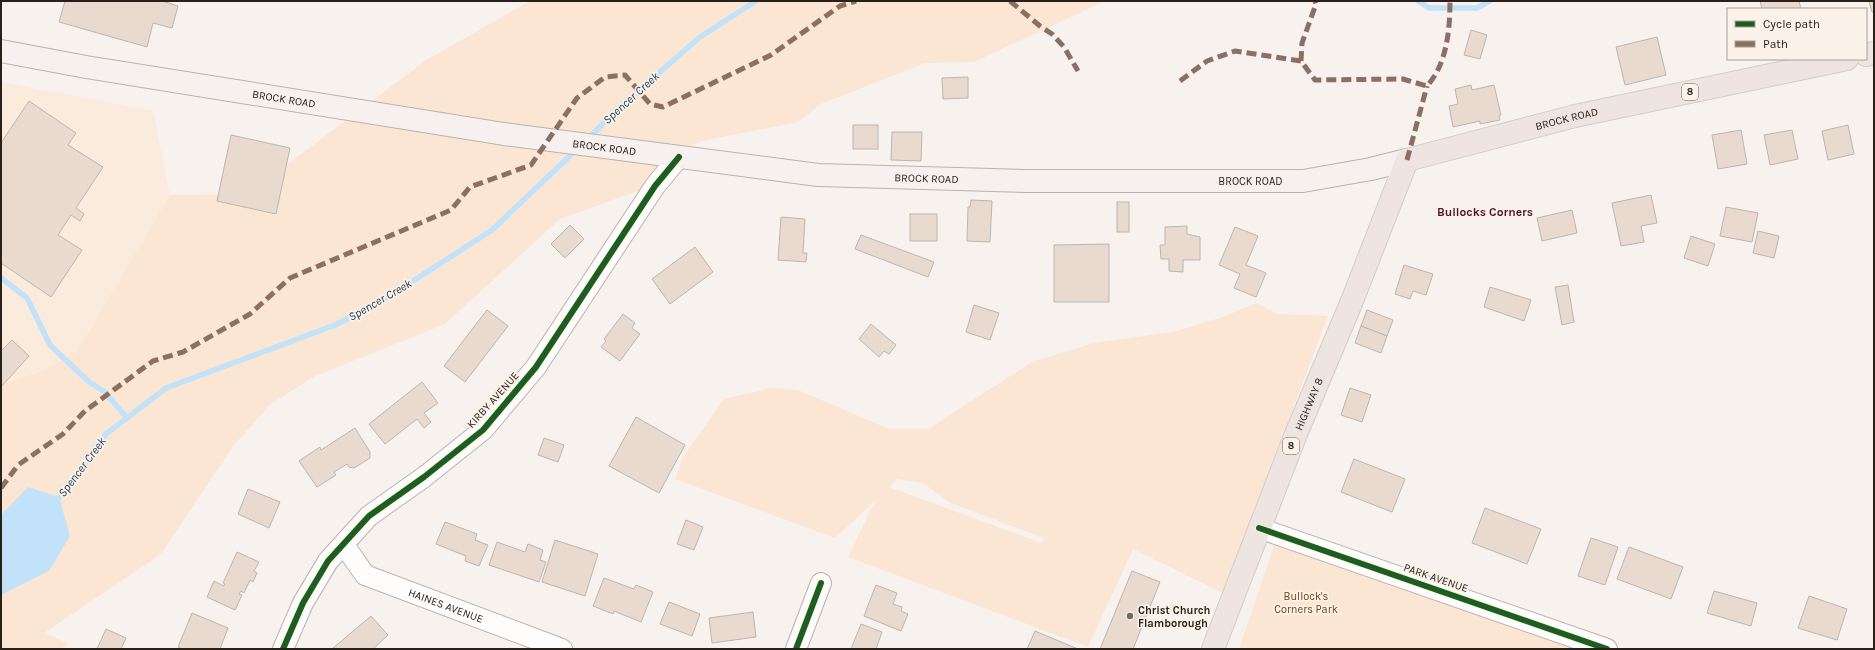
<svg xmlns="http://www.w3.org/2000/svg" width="1875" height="650" font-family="Karla,sans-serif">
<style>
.built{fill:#faebdd}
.green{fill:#fbe6d3;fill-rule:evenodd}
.water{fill:#c1e2f8}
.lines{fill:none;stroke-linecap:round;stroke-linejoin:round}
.stream{stroke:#c1e2f8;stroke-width:5.5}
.building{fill:#e8dace;stroke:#bcb6b0}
.minor-casing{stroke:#b9b3ad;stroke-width:22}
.secondary-casing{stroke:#b9b3ad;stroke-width:24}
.primary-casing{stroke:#d1cecb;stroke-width:24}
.minor{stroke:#fefdfc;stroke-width:20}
.secondary{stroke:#f6f1ef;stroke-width:22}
.primary{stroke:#eee4e0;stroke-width:22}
.quiet{stroke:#8d6e63;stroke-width:5;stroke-dasharray:10 5;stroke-linecap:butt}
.cycleway-casing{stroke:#fbf2e9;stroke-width:8}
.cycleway{stroke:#1b5e20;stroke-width:6}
.poi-dot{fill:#716a63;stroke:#fbf2e9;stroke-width:1.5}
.labels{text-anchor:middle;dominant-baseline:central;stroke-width:3.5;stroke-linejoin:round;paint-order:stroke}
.shield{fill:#fbf2e9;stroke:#686057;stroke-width:1}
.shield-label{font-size:10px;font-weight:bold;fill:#292119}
.street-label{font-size:11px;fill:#292119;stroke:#fbf2e9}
.park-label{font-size:11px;fill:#6f420f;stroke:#fbf2e9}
.poi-label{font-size:11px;font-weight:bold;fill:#292119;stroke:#fbf2e9;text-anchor:start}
.water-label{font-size:12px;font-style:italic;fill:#1b4058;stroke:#fbf2e9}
.neighbourhood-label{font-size:12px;font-weight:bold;fill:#581323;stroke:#fbf2e9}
</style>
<rect width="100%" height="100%" fill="#f7f2ed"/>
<path class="built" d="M1,82L153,111L170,195L77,351L45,370L5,382L1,380Z"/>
<g class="green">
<path d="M530,1H1105L974,62L925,63L821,104L798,122L702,141L667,157L646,188L560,219L445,324L315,376L271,404L234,445L160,555L44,633L68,643L63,649H1V595L49,571L1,515V384L45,370L77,351L170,195L248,194L425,61Z"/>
<path d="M1256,303L1277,314L1328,316L1223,593L1133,549L1088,647L848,557L875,501L835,538L675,479L683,457L724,399L771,388L798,390L889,429H928L1032,362L1094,343L1173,332L1223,317ZM897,479L923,483L951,503L1044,538L1041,543L889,487Z"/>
<path d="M1276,540L1578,649H1239Z"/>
</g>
<path class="water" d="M28,487L59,497L70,536L49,571L1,595V515Z"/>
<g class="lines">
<g class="stream">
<path d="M1418,1L1429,8H1477L1490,1"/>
<path d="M587,140L614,112L700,37L756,1"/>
<path d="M1,278L27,298L50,345L89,382L105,392L127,418"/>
<path d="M55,503L106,434L166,388L335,325L382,301L492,230L576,150"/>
</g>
</g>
<g class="building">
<path d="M65,1H162L178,6L172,28L153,23L147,47L59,22Z"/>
<path d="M1760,1H1799L1801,9H1762Z"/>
<path d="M1869,1H1874V12H1872Z"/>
<path d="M1471,30L1487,35L1480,59L1464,55Z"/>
<path d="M1657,37L1666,75L1625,85L1616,47Z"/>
<path d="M968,77V98L943,99L942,78Z"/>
<path d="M1471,85L1472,90L1494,85L1501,115L1499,116L1500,120L1480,124V121L1453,127L1449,106L1458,104L1455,89Z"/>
<path d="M29,101L76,133L68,145L103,167L76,208L84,214L80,221L71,215L58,235L82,250L51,297L1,263V143Z"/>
<rect x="853" y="125" width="25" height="24"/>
<path d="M1848,125L1854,154L1828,160L1822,131Z"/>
<path d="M1741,130L1747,164L1718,169L1712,135Z"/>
<path d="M1792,130L1798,159L1770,165L1764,135Z"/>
<path d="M892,132H922L921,161L891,160Z"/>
<path d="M231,135L290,148L276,214L217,201Z"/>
<path d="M1651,195L1657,223L1641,226L1644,242L1621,246L1612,203Z"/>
<path d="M971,200L992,201L990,242L967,241L968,207H970Z"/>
<rect x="1117" y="202" width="12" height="30"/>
<path d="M1726,207L1758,213L1752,242L1720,236Z"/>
<path d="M1572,210L1577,233L1542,241L1537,218Z"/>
<rect x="910" y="214" width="27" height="27"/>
<path d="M781,217L805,219L803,253H807L806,262L778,260Z"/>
<path d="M570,225L584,239L565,258L551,244Z"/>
<path d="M1187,226V234L1200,237V260H1183V272L1169,271V259H1161L1160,245H1165V227Z"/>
<path d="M1235,227L1258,236L1246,265L1266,273L1256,297L1234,288L1240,274L1219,265Z"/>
<path d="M1758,231L1779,236L1774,258L1753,253Z"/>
<path d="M861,235L934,262L928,277L855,249Z"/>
<path d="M1691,236L1715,244L1708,266L1684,258Z"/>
<path d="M1109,244V302H1054V245Z"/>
<path d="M695,247L713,272L670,304L652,279Z"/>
<path d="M1404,265L1433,274L1426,295L1413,291L1410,299L1395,294Z"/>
<path d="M1568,285L1574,322L1562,325L1555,287Z"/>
<path d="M1490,287L1531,300L1524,321L1484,307Z"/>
<path d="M974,305L999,313L990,340L966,332Z"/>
<path d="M487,310L508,326L465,382L444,366Z"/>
<path d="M1367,310L1393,320L1387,336L1361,326Z"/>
<path d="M623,314L635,323L632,328L640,334L620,361L601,347L606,341L604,339Z"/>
<path d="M871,324L896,345L889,354L884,351L879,357L859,339Z"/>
<path d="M1361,326L1387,336L1381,353L1355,343Z"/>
<path d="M12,340L29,356L1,387V351Z"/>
<path d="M422,382L438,403L424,413L431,422L424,428L417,419L385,444L369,424Z"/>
<path d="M1350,388L1371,395L1362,422L1341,415Z"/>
<path d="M636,417L685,445L659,493L609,466Z"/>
<path d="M355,428L370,452V458L354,468L349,467L347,464L334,472L336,475L317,487L299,461L320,447L321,450Z"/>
<path d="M544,438L564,445L558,462L538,455Z"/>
<path d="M1354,459L1405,479L1392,512L1341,492Z"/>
<path d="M248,489L280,502L269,528L238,514Z"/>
<path d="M1485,508L1541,529L1527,564L1472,543Z"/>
<path d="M686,520L703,527L694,550L677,544Z"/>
<path d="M445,522L477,534L475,540L488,545L479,566L465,561L466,556L436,544Z"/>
<path d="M1591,538L1618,547L1605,585L1578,576Z"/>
<path d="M555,540L598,554L585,596L542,582Z"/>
<path d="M497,542L525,552L528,544L543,550L540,560L546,562L539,582L489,565Z"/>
<path d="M1629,547L1683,567L1671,599L1617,579Z"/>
<path d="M237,552L259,562L254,571L257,573L253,582L250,580L244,593L241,591L239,594L242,595L235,610L207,597L214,581L224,586L225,584L223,583Z"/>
<path d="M1132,571L1160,582L1133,649H1100Z"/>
<path d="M604,578L634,589L636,585L653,592L641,622L614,611L613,614L593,606Z"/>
<path d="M876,585L897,593L893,604L902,607L901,611L908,614L901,631L864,616Z"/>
<path d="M1714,591L1757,603L1751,626L1707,613Z"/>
<path d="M1809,596L1847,609L1837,640L1798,628Z"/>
<path d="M669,602L700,614L692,636L660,624Z"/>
<path d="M753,612L756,637L712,643L709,618Z"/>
<path d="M192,613L228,628L220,649H182L178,647Z"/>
<path d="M371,616L388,635L373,649H332Z"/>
<path d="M861,624L882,632L876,649H851Z"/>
<path d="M106,629L126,638L121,649H97Z"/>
<path d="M1035,631L1078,649H1027Z"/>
</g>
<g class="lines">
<g class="minor-casing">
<g id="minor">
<path d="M1259,528L1607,649"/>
<path id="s1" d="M344,545L365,575L562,649"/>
<path d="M283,649L303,603L328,561L369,516L424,477L483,430L536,367L655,186L679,157"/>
<path d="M796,649L821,583"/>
</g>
</g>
<g class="secondary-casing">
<g id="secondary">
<path id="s2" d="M1,51L86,67L504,134L818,175L1026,181H1303L1371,169L1407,160"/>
</g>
</g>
<g class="primary-casing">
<g id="primary">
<path d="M1866,55L1874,53"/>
<path id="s3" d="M1213,649L1296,434L1352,301L1407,160L1575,116L1847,59"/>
</g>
</g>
<use href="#minor" class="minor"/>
<use href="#secondary" class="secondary"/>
<use href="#primary" class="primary"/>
<g class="quiet">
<path d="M1010,1L1040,26L1052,34L1064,47L1078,71"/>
<path d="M1301,61L1302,43L1316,4L1315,1"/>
<path d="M1180,81L1207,61L1235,51L1301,61L1315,80L1403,79L1427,86C1447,64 1450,29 1450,1"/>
<path d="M1407,160L1427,86"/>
<path d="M1,488L18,465L63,434L85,411L153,361L183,352L250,314L290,278L451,210L470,187L531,165L577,98L605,77L625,75L650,104L663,107L771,55L840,6L856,1"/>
</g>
<g class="cycleway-casing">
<g id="cycleway">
<path d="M1259,528L1607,649"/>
<path d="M283,649L303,603L328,561L369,516L424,477L483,430L536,367L655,186L679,157"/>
<path d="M796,649L821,583"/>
</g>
</g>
<use href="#cycleway" class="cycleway"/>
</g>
<circle class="poi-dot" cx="1130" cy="616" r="4"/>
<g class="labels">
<g class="shield">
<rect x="1682" y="84" width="16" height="16" rx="3"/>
<rect x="1283" y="438" width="16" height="16" rx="3"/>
</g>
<g class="shield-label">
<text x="1690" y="92">8</text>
<text x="1291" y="446">8</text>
</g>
<g class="street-label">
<text stroke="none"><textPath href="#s2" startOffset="287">BROCK ROAD</textPath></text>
<text stroke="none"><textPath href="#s3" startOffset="691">BROCK ROAD</textPath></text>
<text stroke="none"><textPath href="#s2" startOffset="611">BROCK ROAD</textPath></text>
<text stroke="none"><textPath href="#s2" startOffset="935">BROCK ROAD</textPath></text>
<text stroke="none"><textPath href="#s2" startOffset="1259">BROCK ROAD</textPath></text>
<text transform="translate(493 400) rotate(-48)">KIRBY AVENUE</text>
<text stroke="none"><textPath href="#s3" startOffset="263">HIGHWAY 8</textPath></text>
<text transform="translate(1436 578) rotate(19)">PARK AVENUE</text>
<text stroke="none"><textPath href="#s1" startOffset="123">HAINES AVENUE</textPath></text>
</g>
<g class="park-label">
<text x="1306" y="596">Bullock's<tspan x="1306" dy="13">Corners Park</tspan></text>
</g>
<g class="poi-label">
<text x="1138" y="610">Christ Church<tspan x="1138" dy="13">Flamborough</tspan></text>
</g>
<g class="water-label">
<text transform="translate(631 98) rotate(-42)">Spencer Creek</text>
<text transform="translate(380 300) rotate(-30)">Spencer Creek</text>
<text transform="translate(82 467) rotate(-53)">Spencer Creek</text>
</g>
<g class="neighbourhood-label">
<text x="1485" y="212">Bullocks Corners</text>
</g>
</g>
<rect width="1875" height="650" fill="none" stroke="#292119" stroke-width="4"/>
<rect x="1727" y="8" width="140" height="52" fill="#fbf2e9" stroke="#a79e96"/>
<rect x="1735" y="21" width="20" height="6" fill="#1b5e20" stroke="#a79e96"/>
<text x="1763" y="28" font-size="12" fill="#292119">Cycle path</text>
<rect x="1735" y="41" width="20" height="6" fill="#8d6e63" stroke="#a79e96"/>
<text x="1763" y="48" font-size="12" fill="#292119">Path</text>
</svg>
